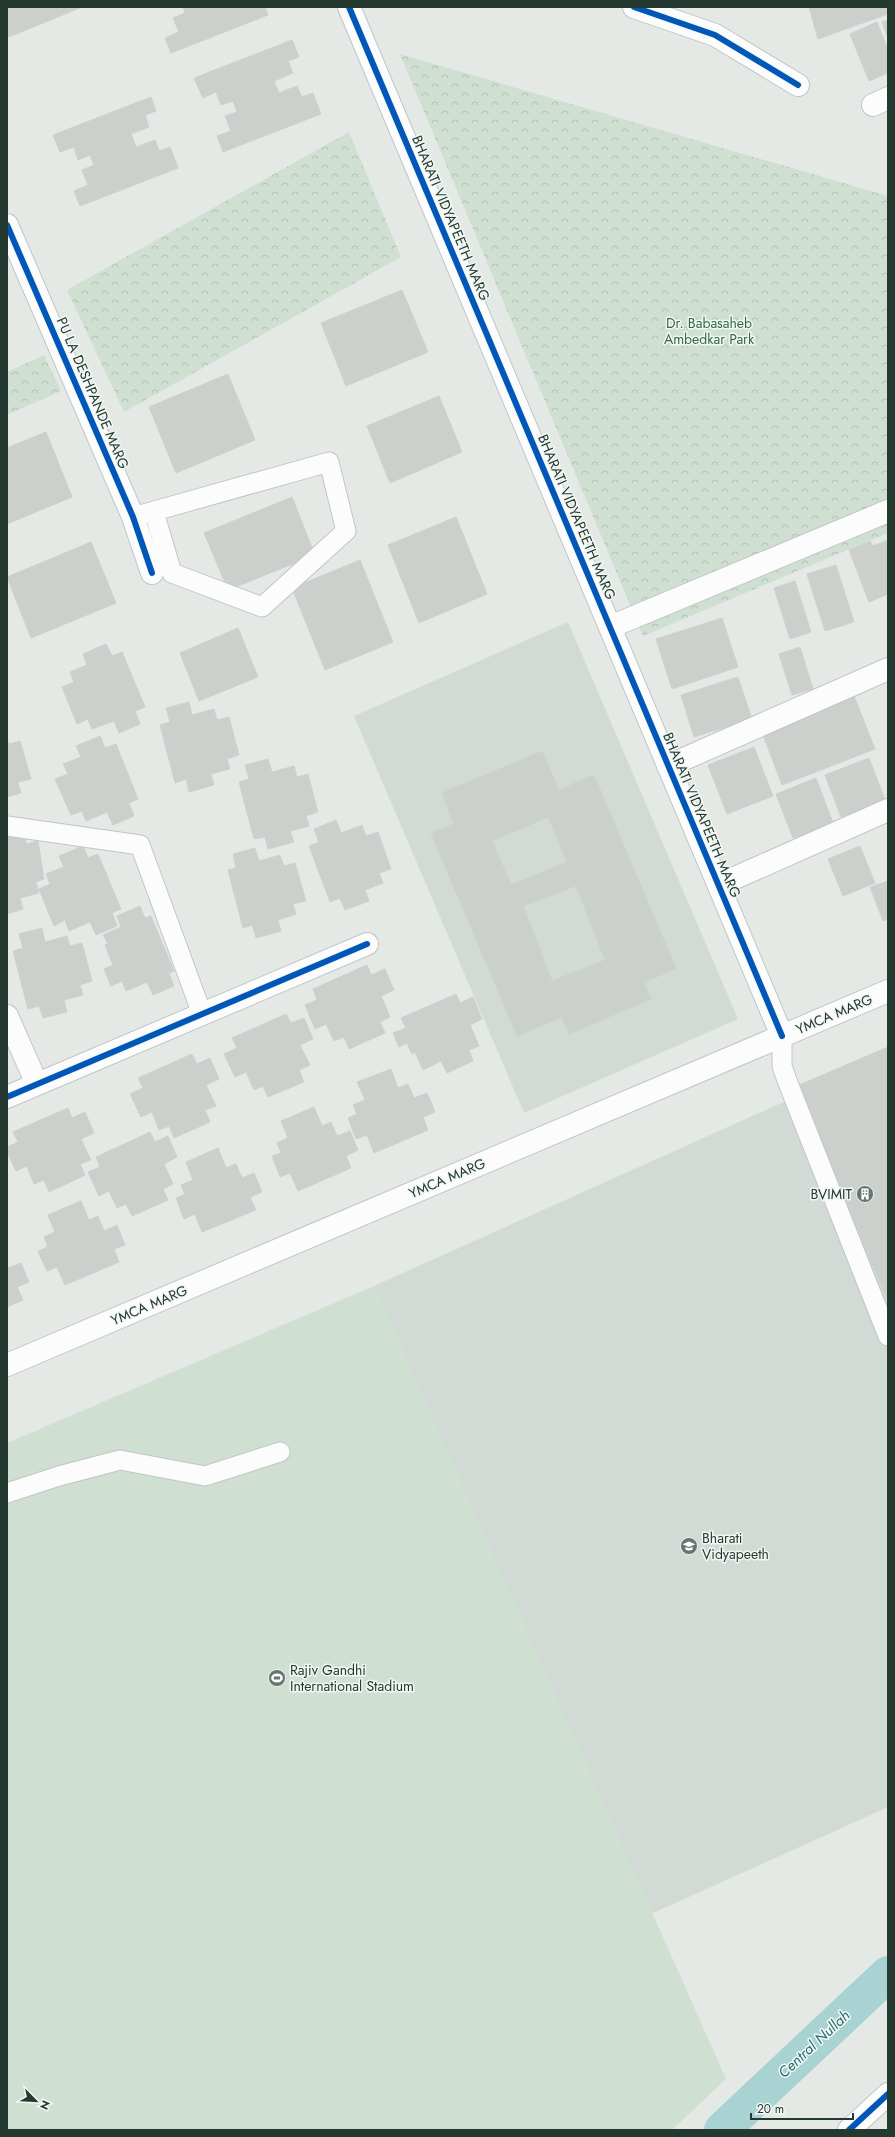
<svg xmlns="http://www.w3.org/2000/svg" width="895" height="2137" font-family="Jost,sans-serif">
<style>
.built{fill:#d2dad5}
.park{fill:url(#park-crowns)}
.pitch{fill:#cfe0d2}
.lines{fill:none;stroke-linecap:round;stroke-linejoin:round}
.canal{stroke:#a9d3d2;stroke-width:36}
.building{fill:#cbd0cd;stroke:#cdd1cf;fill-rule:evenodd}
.lane-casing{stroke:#c1c6c3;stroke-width:21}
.street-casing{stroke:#c1c6c3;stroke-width:24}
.secondary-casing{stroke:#c0c6c3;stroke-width:24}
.lane{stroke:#fbfcfb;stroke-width:19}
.street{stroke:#fbfcfb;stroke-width:22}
.secondary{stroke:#fbfcfb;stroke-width:22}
.cycleway-casing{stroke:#f2f7f4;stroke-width:8}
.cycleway{stroke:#0057b8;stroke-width:6}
.labels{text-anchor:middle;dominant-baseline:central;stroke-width:3;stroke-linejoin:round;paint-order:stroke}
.street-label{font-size:14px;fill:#243a31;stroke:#f2f7f4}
.park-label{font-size:14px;fill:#336c41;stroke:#f2f7f4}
.poi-label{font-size:14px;fill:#243a31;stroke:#f2f7f4;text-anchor:start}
.water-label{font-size:15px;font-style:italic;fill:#256d6f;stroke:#f2f7f4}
</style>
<defs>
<pattern id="park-crowns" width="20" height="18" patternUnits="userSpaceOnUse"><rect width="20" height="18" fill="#cfe0d2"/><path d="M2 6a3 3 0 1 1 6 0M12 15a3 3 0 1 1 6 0" fill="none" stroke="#b2c1b5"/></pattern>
</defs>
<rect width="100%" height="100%" fill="#e4e9e6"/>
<g class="built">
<path d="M568,622L738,1019L524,1113L354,716Z"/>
<path d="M888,1055V1807L651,1914L374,1286Z"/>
</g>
<g class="park">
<path d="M400,54L888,196V533L643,636Z"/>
<path d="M349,132L401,257L124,412L67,290Z"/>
<path d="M44,355L61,391L7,415V372Z"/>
</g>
<path class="pitch" d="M374,1286L726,2079L672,2130H7V1443Z"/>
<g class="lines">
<path class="canal" d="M722,2130L888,1974"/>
</g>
<g class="building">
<path d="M7,7H82L9,37L7,32Z"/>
<path d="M183,7H265L268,15L171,53L165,38L179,32L173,18L185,13Z"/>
<path d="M809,7H888V14L818,39Z"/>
<path d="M888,20V38L882,22Z"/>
<path d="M877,22L888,50V73L869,81L850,34Z"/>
<path d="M292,40L299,57L288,61L293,73L274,81L279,93L297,86L302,97L313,93L321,114L223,152L217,136L231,131L225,116L237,112L233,101L221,105L216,92L203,98L194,78Z"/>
<path d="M151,97L156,111L145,115L149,127L131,134L136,147L155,140L159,151L170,147L178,168L80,206L74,191L88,185L82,170L94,165L90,155L78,160L74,147L60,152L53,135Z"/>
<path d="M402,290L428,352L346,386L321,323Z"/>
<path d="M228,374L255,440L176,473L149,407Z"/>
<path d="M439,396L462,452L390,483L367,426Z"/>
<path d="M46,432L72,497L7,524V448Z"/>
<path d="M292,497L315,555L228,590L204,533Z"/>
<path d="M456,517L487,594L419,623L388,545Z"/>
<path d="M888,540V594L869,602L849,550L870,541L873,546Z"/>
<path d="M91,542L116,603L31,638L7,577Z"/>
<path d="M360,560L393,642L325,670L292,588Z"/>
<path d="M836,565L854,622L825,631L807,574Z"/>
<path d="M795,581L811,632L790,639L774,588Z"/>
<path d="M722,618L738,667L672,689L656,639Z"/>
<path d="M238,628L258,677L199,701L180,653Z"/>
<path d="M106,644L112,656L122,652L145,707L135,711L140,724L119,733L114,721L92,729L88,719L77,724L62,687L74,682L70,672L87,665L83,654Z"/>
<path d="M800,647L813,689L792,695L779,654Z"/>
<path d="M738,677L752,719L694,737L681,695Z"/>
<path d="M854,696L875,749L782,785L762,732Z"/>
<path d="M189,702L192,715L214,709L217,720L229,717L239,755L227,759L230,769L211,774L214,785L189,792L186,779L175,783L160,725L170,722L166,708Z"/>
<path d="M100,736L105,748L116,744L138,799L129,803L134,816L113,825L107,812L86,821L82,811L71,815L55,779L68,774L63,764L81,757L76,746Z"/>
<path d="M7,739L9,744L20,741L31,779L18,782L21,793L7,797Z"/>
<path d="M754,747L773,796L727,814L708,765Z"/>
<path d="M542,751L559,790L594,775L676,969L644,982L651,999L569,1034L562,1017L517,1036L431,833L454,824L442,793ZM548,817L567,862L511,885L492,841ZM576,886L605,960L552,981L523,906Z"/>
<path d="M869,758L885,800L841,817L825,775Z"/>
<path d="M268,759L272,772L294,766L297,777L308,774L318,812L306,816L309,826L290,831L294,842L268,849L265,837L254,839L239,782L249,779L245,765Z"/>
<path d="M816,778L833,823L793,838L776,794Z"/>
<path d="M336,820L341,833L362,825L366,836L378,832L391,869L379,873L383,883L365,890L369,901L345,910L340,898L330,902L309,846L319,842L314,829Z"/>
<path d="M24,833L26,844L38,841L44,879L36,882L39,893L20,898L23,909L7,914V838Z"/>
<path d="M83,846L88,858L98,854L121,909L112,913L117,926L96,935L90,922L69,931L65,920L54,926L39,889L50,884L46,874L64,867L59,856Z"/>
<path d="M860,846L875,883L843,896L828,859Z"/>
<path d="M255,848L259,861L280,855L284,866L295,863L306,901L293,904L296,914L278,920L281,931L256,938L252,925L243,928L228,870L236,868L233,854Z"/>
<path d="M888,881V919L883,921L870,887Z"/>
<path d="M140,906L145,918L151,916L174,971L169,973L174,986L153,995L147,982L126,991L122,981L111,986L104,969L113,965L105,945L108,944L103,935L121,927L117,916Z"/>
<path d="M42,928L45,942L67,936L70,946L82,943L92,981L80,985L83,995L64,1000L67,1012L43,1018L39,1006L28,1009L13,951L23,948L19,934Z"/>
<path d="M367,965L371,975L385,969L394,990L381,996L390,1017L380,1022L385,1033L349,1049L344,1037L334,1041L326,1024L315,1029L305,1005L317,1000L313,989Z"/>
<path d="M456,994L460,1003L473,997L482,1019L470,1025L479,1046L469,1050L473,1061L447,1073L441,1061L423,1070L415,1052L412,1054L407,1043L399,1047L393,1033L406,1028L401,1018Z"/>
<path d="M286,1014L291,1023L304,1018L313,1039L300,1045L310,1065L299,1070L304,1082L268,1097L263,1086L254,1090L246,1072L235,1077L224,1054L237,1048L232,1038Z"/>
<path d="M888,1047V1301L797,1086Z"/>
<path d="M192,1054L197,1064L210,1058L219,1079L206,1085L216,1106L205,1110L210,1122L174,1138L169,1126L159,1130L152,1112L141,1117L130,1094L143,1088L138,1078Z"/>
<path d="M391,1069L398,1088L408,1084L414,1098L427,1093L435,1112L423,1117L428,1130L374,1153L367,1135L356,1139L348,1118L357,1114L353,1105L365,1100L357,1082Z"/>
<path d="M314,1107L322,1126L331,1122L337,1136L350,1131L358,1150L346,1156L351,1168L298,1191L290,1173L280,1177L272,1156L281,1153L277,1143L288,1138L281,1121Z"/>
<path d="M68,1108L72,1118L85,1112L94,1133L81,1139L91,1160L80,1164L85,1175L49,1192L44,1180L34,1184L27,1166L16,1171L7,1152V1147L18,1142L13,1132Z"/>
<path d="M150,1132L155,1142L168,1136L177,1157L164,1164L173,1184L163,1189L168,1200L132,1216L126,1204L117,1208L109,1191L99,1196L88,1172L100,1167L96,1157Z"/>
<path d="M218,1148L226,1168L236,1164L242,1178L254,1173L262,1192L250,1197L256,1210L202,1232L195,1214L184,1219L176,1198L185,1194L181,1185L193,1180L186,1162Z"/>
<path d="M81,1201L89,1220L98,1216L104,1231L117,1225L125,1245L114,1249L119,1262L65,1285L57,1267L47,1271L38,1251L48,1247L44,1237L55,1232L48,1215Z"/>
<path d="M21,1263L29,1282L17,1287L23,1300L7,1307V1265L8,1268Z"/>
</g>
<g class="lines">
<g class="lane-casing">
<g id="lane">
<path d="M133,517L329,462L346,531L262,607L172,573L154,512"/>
<path d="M7,826L140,845L202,1014"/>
<path d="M782,1036V1066L788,1083L888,1336"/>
<path d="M7,1493L59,1476L120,1460L205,1476L280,1452"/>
</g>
</g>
<g class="street-casing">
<g id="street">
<path d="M349,7L782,1036"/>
<path d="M634,7L715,35L798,85"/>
<path d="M873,105L888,98"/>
<path d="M7,225L133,517L152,573"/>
<path d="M610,627L888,511"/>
<path d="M668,766L888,669"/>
<path d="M719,885L888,810"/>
<path d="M7,1016L37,1084"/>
<path d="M7,1097L367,944"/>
</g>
</g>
<g class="secondary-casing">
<g id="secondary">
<path d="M7,1365L888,991"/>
<path d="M849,2130L888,2094"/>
</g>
</g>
<use href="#lane" class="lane"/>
<use href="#street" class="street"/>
<use href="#secondary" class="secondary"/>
<g class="cycleway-casing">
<g id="cycleway">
<path d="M349,7L782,1036"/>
<path d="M634,7L715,35L798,85"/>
<path d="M7,225L133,517L152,573"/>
<path d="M7,1097L367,944"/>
<path d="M849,2130L888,2094"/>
</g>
</g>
<use href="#cycleway" class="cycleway"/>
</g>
<defs>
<g id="building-disc" transform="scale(0.9)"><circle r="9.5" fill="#677770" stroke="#f2f7f4"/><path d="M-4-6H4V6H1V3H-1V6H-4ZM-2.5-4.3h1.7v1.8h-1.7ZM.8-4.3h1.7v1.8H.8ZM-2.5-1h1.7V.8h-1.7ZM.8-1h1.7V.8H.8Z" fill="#fff"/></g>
<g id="university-disc" transform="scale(0.9)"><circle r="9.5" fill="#677770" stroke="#f2f7f4"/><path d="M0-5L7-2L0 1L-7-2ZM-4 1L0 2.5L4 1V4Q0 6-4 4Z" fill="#fff"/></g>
<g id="stadium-disc" transform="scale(0.9)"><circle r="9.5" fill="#677770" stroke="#f2f7f4"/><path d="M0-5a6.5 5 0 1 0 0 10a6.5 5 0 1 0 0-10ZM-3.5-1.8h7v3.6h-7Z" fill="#fff"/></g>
</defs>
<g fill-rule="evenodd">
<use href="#building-disc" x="865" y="1194"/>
<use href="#university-disc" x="689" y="1546"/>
<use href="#stadium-disc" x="277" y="1678"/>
</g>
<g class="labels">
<g class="street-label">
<text transform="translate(451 218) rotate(67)">BHARATI VIDYAPEETH MARG</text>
<text transform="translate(93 393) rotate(67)">PU LA DESHPANDE MARG</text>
<text transform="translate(577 517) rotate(67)">BHARATI VIDYAPEETH MARG</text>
<text transform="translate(702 815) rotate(67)">BHARATI VIDYAPEETH MARG</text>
<text transform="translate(834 1014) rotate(-23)">YMCA MARG</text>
<text transform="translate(447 1178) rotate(-23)">YMCA MARG</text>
<text transform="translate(149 1305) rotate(-23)">YMCA MARG</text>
</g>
<g class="park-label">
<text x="709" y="323">Dr. Babasaheb<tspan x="709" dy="16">Ambedkar Park</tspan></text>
</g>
<g class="poi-label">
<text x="852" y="1194" text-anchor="end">BVIMIT</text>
<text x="702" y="1538">Bharati<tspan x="702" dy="16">Vidyapeeth</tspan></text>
<text x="290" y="1670">Rajiv Gandhi<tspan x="290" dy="16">International Stadium</tspan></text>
</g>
<g class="water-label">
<text transform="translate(814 2044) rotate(-43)">Central Nullah</text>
</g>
</g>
<rect width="895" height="2137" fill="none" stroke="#243a31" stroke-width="16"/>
<g transform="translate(36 2101) rotate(114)" stroke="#f2f7f4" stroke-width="3" paint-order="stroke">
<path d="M0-3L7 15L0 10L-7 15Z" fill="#243a31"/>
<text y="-6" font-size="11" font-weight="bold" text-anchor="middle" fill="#243a31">N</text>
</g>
<path d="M751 2113v6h102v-6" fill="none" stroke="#243a31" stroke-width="2"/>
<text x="757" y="2113" font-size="12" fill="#243a31" stroke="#f2f7f4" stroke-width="3" paint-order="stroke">20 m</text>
</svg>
